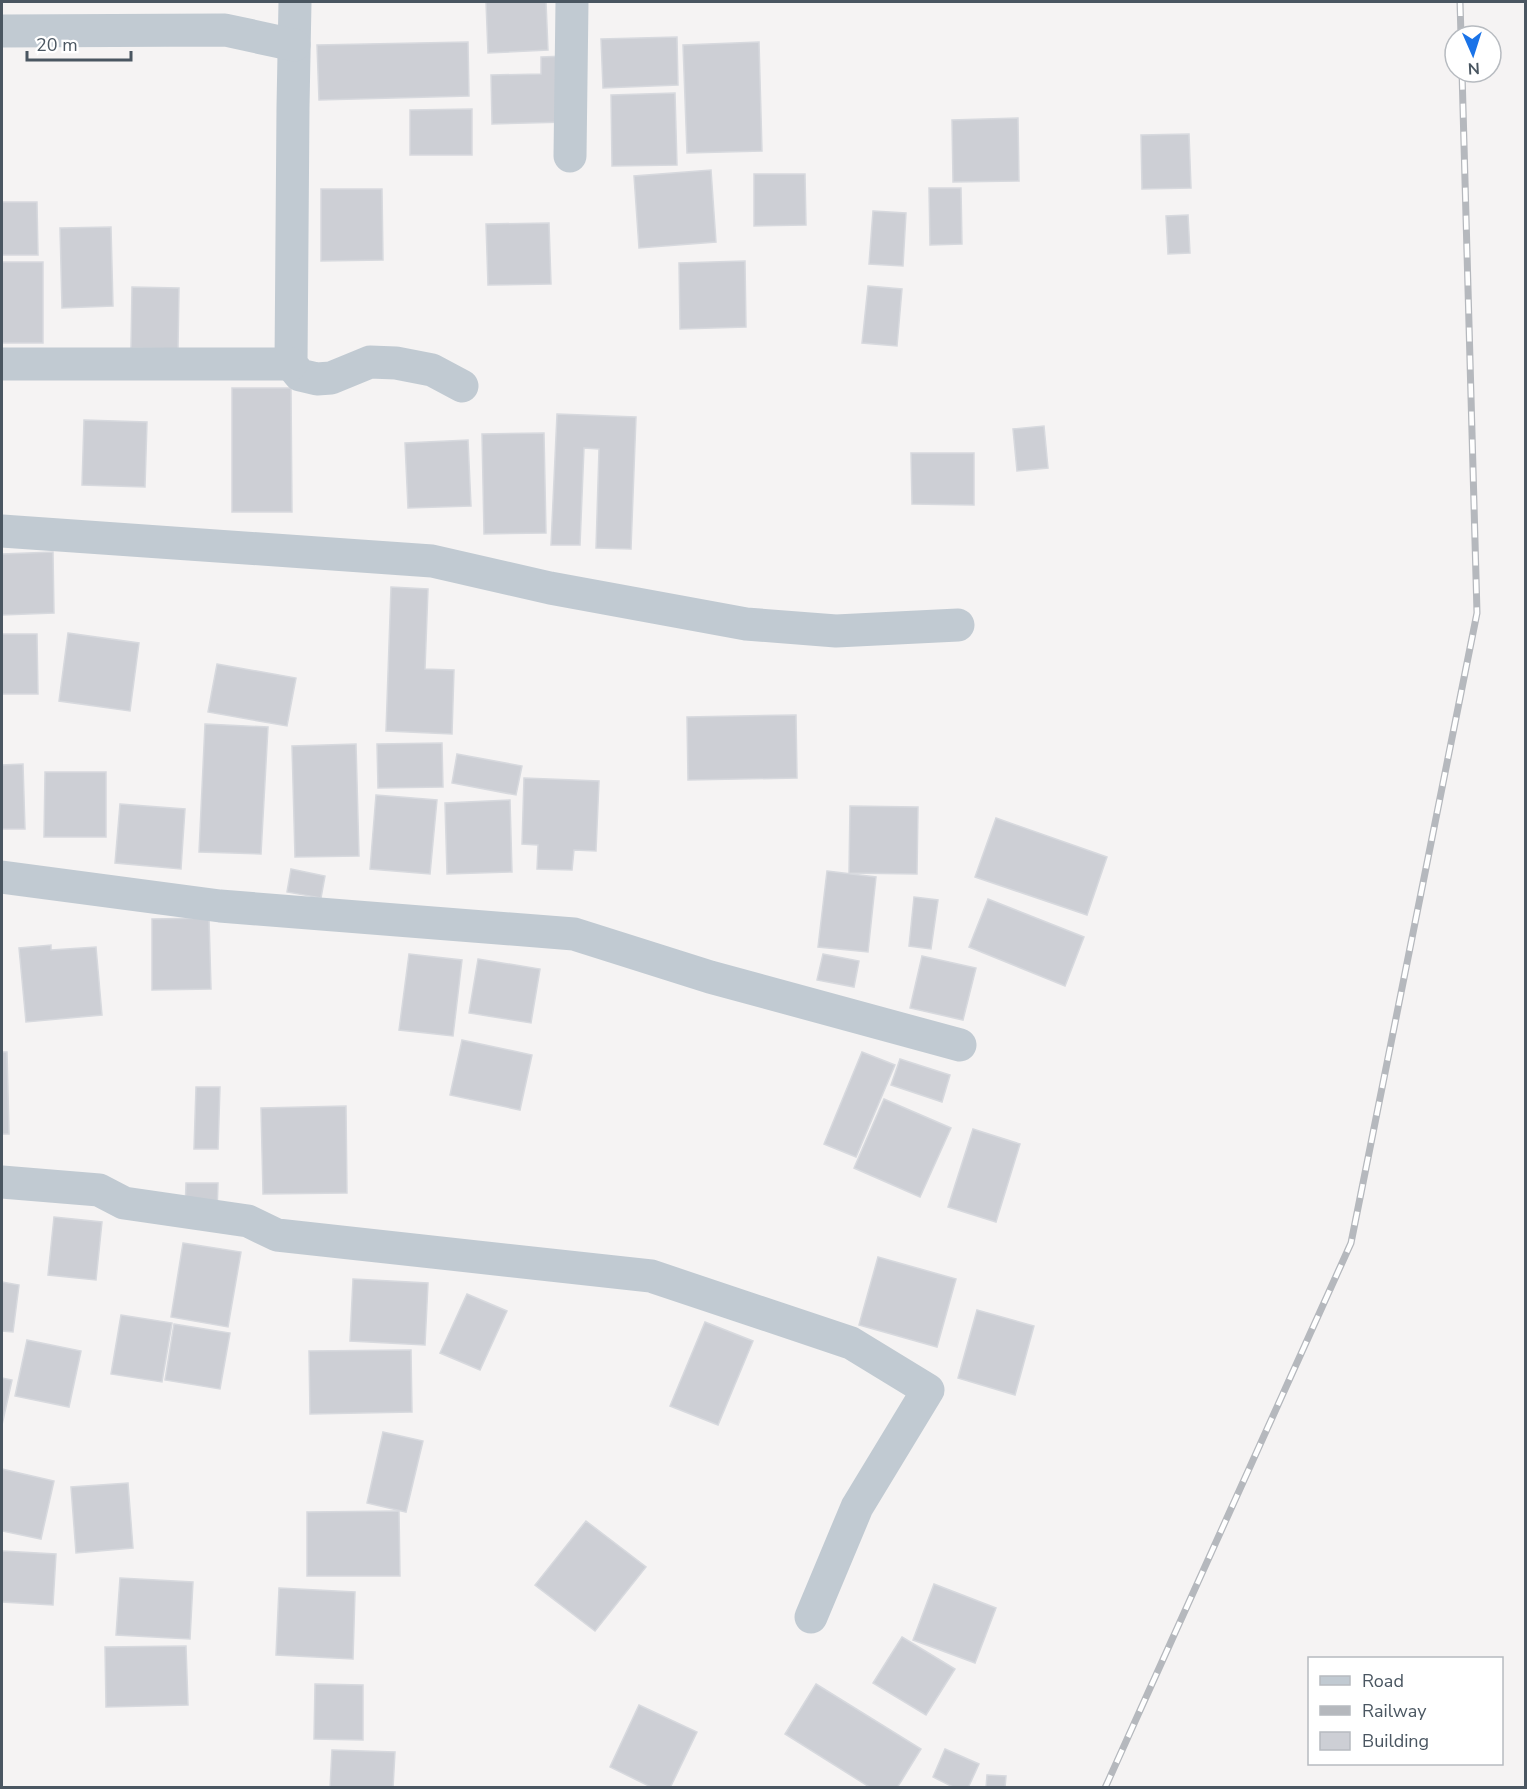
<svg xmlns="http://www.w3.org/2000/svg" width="1527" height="1789" font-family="'Nunito Sans',sans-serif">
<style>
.building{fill:#cdcfd5;stroke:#d7d9de;stroke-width:1.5}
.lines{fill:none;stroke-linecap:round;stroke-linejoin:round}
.street{stroke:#c1cad2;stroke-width:33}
.rail-casing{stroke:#b5b8bd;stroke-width:7}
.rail{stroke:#fff;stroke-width:4.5;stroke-dasharray:14;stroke-linecap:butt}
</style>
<rect width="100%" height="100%" fill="#f5f3f3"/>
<g class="building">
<path d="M486,2H546L548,50L488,53Z"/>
<path d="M677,37L678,85L603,88L601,39Z"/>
<path d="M468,42L469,96L319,100L317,45Z"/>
<path d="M759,42L762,151L687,153L683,45Z"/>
<path d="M565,56L567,122L492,124L491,75L541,74V57Z"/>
<path d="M675,93L677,165L612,166L611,95Z"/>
<path d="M472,109V155H410V110Z"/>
<path d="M1018,118L1019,181L953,182L952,120Z"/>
<path d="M1189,134L1191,188L1142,189L1141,135Z"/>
<path d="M711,170L716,242L639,248L634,176Z"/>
<path d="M754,174H805L806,225L754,226Z"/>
<path d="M929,188H961L962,244L930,245Z"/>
<path d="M321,189H382L383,260L321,261Z"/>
<path d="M2,202H37L38,255H2Z"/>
<path d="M873,211L906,213L903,266L869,264Z"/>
<path d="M1188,215L1190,253L1168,254L1166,216Z"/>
<path d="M549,223L551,284L488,285L486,224Z"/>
<path d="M111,227L113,306L62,308L60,228Z"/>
<path d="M745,261L746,327L680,329L679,263Z"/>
<rect x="2" y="262" width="41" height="81"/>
<path d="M868,286L902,289L897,346L862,343Z"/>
<path d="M132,287L179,288L178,349L131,348Z"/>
<path d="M232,388H291L292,512H232Z"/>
<path d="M557,414L636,417L631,549L596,548L599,449L584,448L580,545H551Z"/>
<path d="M84,420L147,422L145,487L82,485Z"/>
<path d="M1044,426L1048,468L1017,471L1013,429Z"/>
<path d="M544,433L546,533L484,534L482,434Z"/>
<path d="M468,440L471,506L408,508L405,443Z"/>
<path d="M911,453H974V505L912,504Z"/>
<path d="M53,552L54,613L2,615V554Z"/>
<path d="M391,587L428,589L425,669L454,670L452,734L386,731Z"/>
<path d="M68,633L139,643L130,711L59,701Z"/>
<path d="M2,634H37L38,694H2Z"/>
<path d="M217,664L296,678L287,726L208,712Z"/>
<path d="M796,715L797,778L688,780L687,717Z"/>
<path d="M205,724L268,727L261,854L199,852Z"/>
<path d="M442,743L443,787L378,788L377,744Z"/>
<path d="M356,744L359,856L295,857L292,746Z"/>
<path d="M457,754L522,766L516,795L452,783Z"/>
<path d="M23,764L25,829H2V765Z"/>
<path d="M45,772H106V837H44Z"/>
<path d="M524,778L599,781L596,851L574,850L572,870L537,869L538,845L522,844Z"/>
<path d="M376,795L437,800L430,874L370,869Z"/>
<path d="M510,800L512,872L447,874L445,803Z"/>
<path d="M120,804L185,809L181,869L115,863Z"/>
<path d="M850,806L918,807L917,874L849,873Z"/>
<path d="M996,818L1107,857L1087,915L975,877Z"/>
<path d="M291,869L325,876L321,898L287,892Z"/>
<path d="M827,871L876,877L868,952L818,947Z"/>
<path d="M914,897L938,900L931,949L909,946Z"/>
<path d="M988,899L1084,937L1065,986L969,947Z"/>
<path d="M209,918L211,989L152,990V919Z"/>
<path d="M51,945V950L96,947L102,1015L26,1022L19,948Z"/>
<path d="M409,954L462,960L453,1036L399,1030Z"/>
<path d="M823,954L859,961L854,987L817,980Z"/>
<path d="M922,956L976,968L963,1020L910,1008Z"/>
<path d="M478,959L540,969L531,1023L469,1013Z"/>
<path d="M462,1040L532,1055L520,1110L450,1095Z"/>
<path d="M2,1052H7L9,1134H2Z"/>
<path d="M862,1052L895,1065L856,1157L824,1144Z"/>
<path d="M900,1059L950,1075L942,1102L891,1085Z"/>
<path d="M196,1087H220L218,1149H194Z"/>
<path d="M884,1099L951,1128L920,1197L854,1168Z"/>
<path d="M346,1106L347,1193L263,1194L261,1108Z"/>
<path d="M973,1129L1020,1144L996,1222L948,1207Z"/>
<path d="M186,1183H218L217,1213L185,1212Z"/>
<path d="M54,1217L102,1222L96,1280L48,1275Z"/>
<path d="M183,1243L241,1252L228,1327L171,1317Z"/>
<path d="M878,1257L956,1279L937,1347L859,1325Z"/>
<path d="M353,1279L428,1283L425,1345L350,1341Z"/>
<path d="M2,1282L19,1285L13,1332L2,1331Z"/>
<path d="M467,1294L507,1311L480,1370L440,1353Z"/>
<path d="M977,1310L1034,1326L1015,1395L958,1378Z"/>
<path d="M121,1315L172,1323L162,1382L111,1374Z"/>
<path d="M705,1322L753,1341L718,1425L670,1406Z"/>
<path d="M174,1324L230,1333L220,1389L165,1380Z"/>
<path d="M27,1340L81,1351L69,1407L15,1396Z"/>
<path d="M411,1350L412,1412L310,1414L309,1351Z"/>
<path d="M2,1378L12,1380L2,1425Z"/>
<path d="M383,1432L423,1441L406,1512L367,1503Z"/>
<path d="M2,1469L54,1481L41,1539L2,1531Z"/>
<path d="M128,1483L133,1548L76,1553L71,1487Z"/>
<path d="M399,1511L400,1576H307V1512Z"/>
<path d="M586,1521L646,1567L595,1631L535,1585Z"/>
<path d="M2,1551L56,1554L53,1605L2,1602Z"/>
<path d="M120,1578L193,1582L190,1639L116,1635Z"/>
<path d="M934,1584L996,1608L975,1663L913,1640Z"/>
<path d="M279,1588L355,1592L353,1659L276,1655Z"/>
<path d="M902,1637L955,1669L926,1715L873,1683Z"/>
<path d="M186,1646L188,1705L106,1707L105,1647Z"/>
<path d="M315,1684L363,1685V1740L314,1739Z"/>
<path d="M816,1684L921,1749L897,1788H871L785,1734Z"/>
<path d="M639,1705L697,1732L670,1788H653L610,1767Z"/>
<path d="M945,1749L979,1764L968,1788H955L933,1777Z"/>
<path d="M332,1750L395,1752L393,1788H330Z"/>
<path d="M987,1775L1006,1776L1005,1788H986Z"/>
</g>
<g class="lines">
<g class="street">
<path d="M295,2L293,107L291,364L300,375L317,379L331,378L370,362L396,363L432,370L462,386"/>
<path d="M2,31L225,30L294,45"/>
<path d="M570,156L572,2"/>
<path d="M2,364H291"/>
<path d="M2,531L432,561L550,588L746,624L836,631L958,625"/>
<path d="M2,877L220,906L574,934L710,977L960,1045"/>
<path d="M2,1182L99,1190L124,1203L248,1221L277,1235L651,1276L851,1343L928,1390L857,1507L811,1617"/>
</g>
<g class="rail-casing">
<g id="rail">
<path d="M1460,2L1461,36"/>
<path d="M1105,1788L1351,1243L1477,613L1462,72"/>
</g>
</g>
<use href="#rail" class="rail"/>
</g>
<rect width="1527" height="1789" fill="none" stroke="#4a5661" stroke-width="6"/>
<rect x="1308" y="1657" width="195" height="108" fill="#ffffff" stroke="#b7bbc0" stroke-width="1.5"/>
<rect x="1320" y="1676" width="30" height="9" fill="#c1cad2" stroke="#b7bbc0" stroke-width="1.5"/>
<text x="1362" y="1687" font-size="18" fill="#4a5661">Road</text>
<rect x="1320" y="1706" width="30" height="9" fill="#b5b8bd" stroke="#b7bbc0" stroke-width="1.5"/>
<text x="1362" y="1717" font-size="18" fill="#4a5661">Railway</text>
<rect x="1320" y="1732" width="30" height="18" fill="#cdcfd5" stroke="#b7bbc0" stroke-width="1.5"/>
<text x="1362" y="1747" font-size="18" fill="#4a5661">Building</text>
<g transform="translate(1473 54) rotate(177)"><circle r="28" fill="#ffffff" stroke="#b7bbc0" stroke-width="1.5"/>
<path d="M0-4.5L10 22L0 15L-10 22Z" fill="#1a73e8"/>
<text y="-9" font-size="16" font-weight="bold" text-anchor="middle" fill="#4a5661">N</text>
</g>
<path d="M27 51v9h104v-9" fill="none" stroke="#4a5661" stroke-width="3"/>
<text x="36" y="51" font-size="18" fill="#4a5661" stroke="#ffffff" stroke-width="4.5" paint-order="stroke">20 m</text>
</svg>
